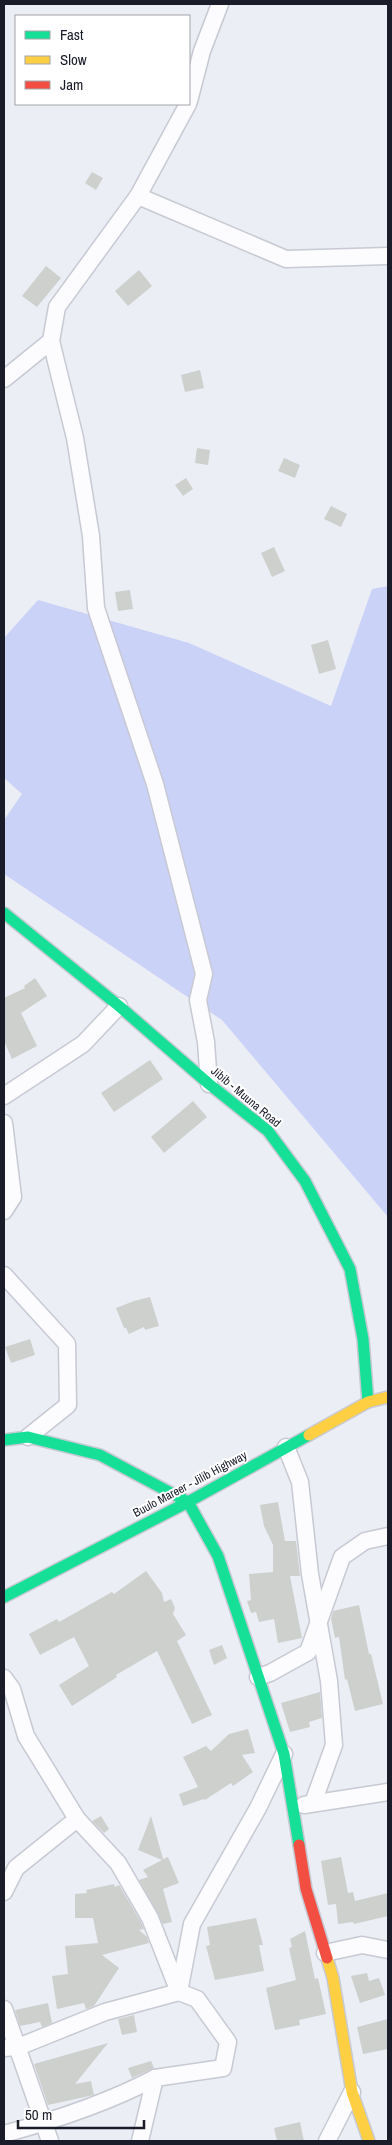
<svg xmlns="http://www.w3.org/2000/svg" width="392" height="2145" font-family="'Archivo Narrow',sans-serif">
<style>
.green{fill:#cad2f8}
.building{fill:#ced0cd}
.lines{fill:none;stroke-linecap:round;stroke-linejoin:round}
.street-casing{stroke:#c7c9d3;stroke-width:19}
.fast-casing{stroke:#c7c9d3;stroke-width:14}
.slow-casing{stroke:#c7c9d3;stroke-width:14}
.jam-casing{stroke:#c7c9d3;stroke-width:14}
.street{stroke:#fcfcfe;stroke-width:16}
.fast{stroke:#16e098;stroke-width:11}
.slow{stroke:#ffcf43;stroke-width:11}
.jam{stroke:#f24e42;stroke-width:11}
.labels{text-anchor:middle;dominant-baseline:central;stroke-width:4;stroke-linejoin:round;paint-order:stroke}
.street-label{font-size:12px;fill:#1a1c29;stroke:#fff}
</style>
<rect width="100%" height="100%" fill="#eceef6"/>
<path class="green" d="M388,586V1217L222,1020L4,874V820L22,794L4,778V638L38,600L189,643L331,706L372,589Z"/>
<g class="building">
<path d="M92,172L103,178L96,190L85,183Z"/>
<path d="M46,266L61,278L37,307L22,296Z"/>
<path d="M139,270L152,286L128,306L115,291Z"/>
<path d="M200,370L204,388L185,392L181,375Z"/>
<path d="M197,448L210,450L208,465L195,463Z"/>
<path d="M284,458L300,465L295,478L278,471Z"/>
<path d="M186,478L193,489L183,496L175,485Z"/>
<path d="M331,506L347,514L341,527L324,519Z"/>
<path d="M274,547L285,571L272,577L261,553Z"/>
<path d="M130,590L133,609L118,611L115,592Z"/>
<path d="M328,640L336,669L319,674L311,645Z"/>
<path d="M35,978L47,996L21,1013L37,1046L12,1059L4,1041V998L25,988L24,986Z"/>
<path d="M150,1060L163,1079L114,1112L101,1093Z"/>
<path d="M193,1101L207,1117L164,1153L151,1137Z"/>
<path d="M150,1297L159,1326L145,1330L144,1327L129,1334L126,1328H124L116,1308L134,1301Z"/>
<path d="M30,1339L35,1355L11,1363L5,1347Z"/>
<path d="M278,1502L285,1541H296L300,1576H290L302,1638L278,1643L274,1619L259,1622L256,1612L251,1613L247,1601L251,1600L249,1574L273,1572V1545L264,1526L260,1505Z"/>
<path d="M146,1571L162,1593L164,1602L171,1599L175,1608L173,1614L186,1635L177,1641L212,1715L192,1724L157,1651L116,1675L117,1677L72,1706L59,1685L89,1666L74,1637L40,1655L29,1634L57,1619L59,1622L112,1592L114,1594Z"/>
<path d="M359,1605L369,1654H371L383,1704L355,1711L347,1679L345,1680L339,1637L335,1638L331,1619L333,1611Z"/>
<path d="M222,1645L227,1658L214,1665L209,1650Z"/>
<path d="M320,1692L322,1718L309,1722L310,1727L290,1732L281,1703Z"/>
<path d="M248,1729L255,1753L242,1755L253,1772L233,1786L231,1783L205,1800L204,1799L183,1806L179,1794L198,1787L183,1757L206,1746L211,1751L229,1734Z"/>
<path d="M101,1816L109,1829L104,1833L92,1821Z"/>
<path d="M151,1816L163,1859L168,1857L179,1883L163,1889L172,1922L163,1924L139,1880L148,1877L143,1870L162,1860L138,1850Z"/>
<path d="M341,1857L348,1893L353,1892L355,1901L388,1893V1916L354,1924L353,1922L338,1924L336,1904L328,1905L321,1861Z"/>
<path d="M114,1884L115,1887L119,1885L141,1922L144,1929L139,1930L147,1937L149,1943L102,1955L119,1968L94,2006L86,2009L84,2003L57,2009L52,1976L68,1974L65,1946L98,1943L93,1918H75V1894L87,1893L86,1890Z"/>
<path d="M256,1918L263,1945H259L264,1971L215,1980L206,1946L210,1945L207,1927Z"/>
<path d="M305,1931L315,1979L318,1978L326,2014L299,2020L300,2025L275,2030L266,1988L296,1980L289,1948L292,1947L290,1939Z"/>
<path d="M367,1973L369,1981L379,1978L385,1995L360,2003L351,1976Z"/>
<path d="M48,2003L52,2023L42,2027L40,2022L20,2026L15,2010Z"/>
<path d="M134,2015L137,2032L122,2035L118,2019Z"/>
<path d="M388,2019V2049L363,2054L357,2027Z"/>
<path d="M108,2043L75,2084L91,2081L94,2095L48,2105L34,2064Z"/>
<path d="M151,2061L154,2068L132,2078L128,2068Z"/>
<path d="M300,2122L304,2141H277L274,2128Z"/>
</g>
<g class="lines">
<g class="street-casing">
<g id="street">
<path d="M189,101L202,51L220,4"/>
<path d="M138,196L286,259L388,256"/>
<path d="M51,341L75,438L91,536L96,608L155,784L204,974L198,1000L206,1042L209,1084"/>
<path d="M4,379L51,341L57,307L138,196L188,104"/>
<path d="M4,1096L83,1044L119,1006"/>
<path d="M4,1123L13,1197L4,1211"/>
<path d="M4,1275L67,1344L68,1405L28,1437"/>
<path d="M286,1447L300,1482L310,1574L329,1681L334,1745L313,1803"/>
<path d="M258,1677L270,1673L308,1652L342,1557L365,1541L388,1536"/>
<path d="M4,1678L12,1689L26,1736L77,1819L118,1863L150,1918L179,1992L197,1999L228,2042L223,2068L155,2078L140,2141"/>
<path d="M304,1805L388,1792"/>
<path d="M4,1892L16,1868L77,1819"/>
<path d="M325,1953L362,1945L388,1950"/>
<path d="M4,2009L50,2141"/>
<path d="M4,2048L18,2047L105,2012L179,1992L192,1924L258,1808L284,1754"/>
<path d="M4,2134C56,2120 107,2103 155,2078"/>
<path d="M327,2141L352,2092"/>
</g>
</g>
<g class="fast-casing">
<g id="fast">
<path d="M4,913L119,1006L209,1084L268,1131L305,1181L350,1269L363,1339L368,1402"/>
<path d="M4,1440L28,1437L100,1455L188,1502L218,1556L284,1754L299,1845"/>
<path d="M4,1597L188,1502L309,1435"/>
</g>
</g>
<g class="slow-casing">
<g id="slow">
<path d="M309,1435L368,1402L388,1397"/>
<path d="M327,1958L333,1978L352,2092L369,2141"/>
</g>
</g>
<g class="jam-casing">
<path id="jam" d="M299,1845L306,1889L327,1958"/>
</g>
<use href="#street" class="street"/>
<use href="#fast" class="fast"/>
<use href="#slow" class="slow"/>
<use href="#jam" class="jam"/>
</g>
<g class="labels">
<g class="street-label">
<text transform="translate(246 1097) rotate(40)">Jibib - Muuna Road</text>
<text transform="translate(190 1484) rotate(-28)">Buulo Mareer - Jilib Highway</text>
</g>
</g>
<rect width="392" height="2145" fill="none" stroke="#1a1c29" stroke-width="10"/>
<rect x="15" y="15" width="175" height="90" fill="#ffffff" stroke="#a3a4a9"/>
<rect x="25" y="31" width="25" height="8" fill="#16e098" stroke="#a3a4a9"/>
<text x="60" y="40" font-size="15" fill="#1a1c29">Fast</text>
<rect x="25" y="56" width="25" height="8" fill="#ffcf43" stroke="#a3a4a9"/>
<text x="60" y="65" font-size="15" fill="#1a1c29">Slow</text>
<rect x="25" y="81" width="25" height="8" fill="#f24e42" stroke="#a3a4a9"/>
<text x="60" y="90" font-size="15" fill="#1a1c29">Jam</text>
<path d="M18 2120v8h126v-8" fill="none" stroke="#1a1c29" stroke-width="2.5"/>
<text x="25" y="2120" font-size="15" fill="#1a1c29" stroke="#ffffff" stroke-width="4" paint-order="stroke">50 m</text>
</svg>
